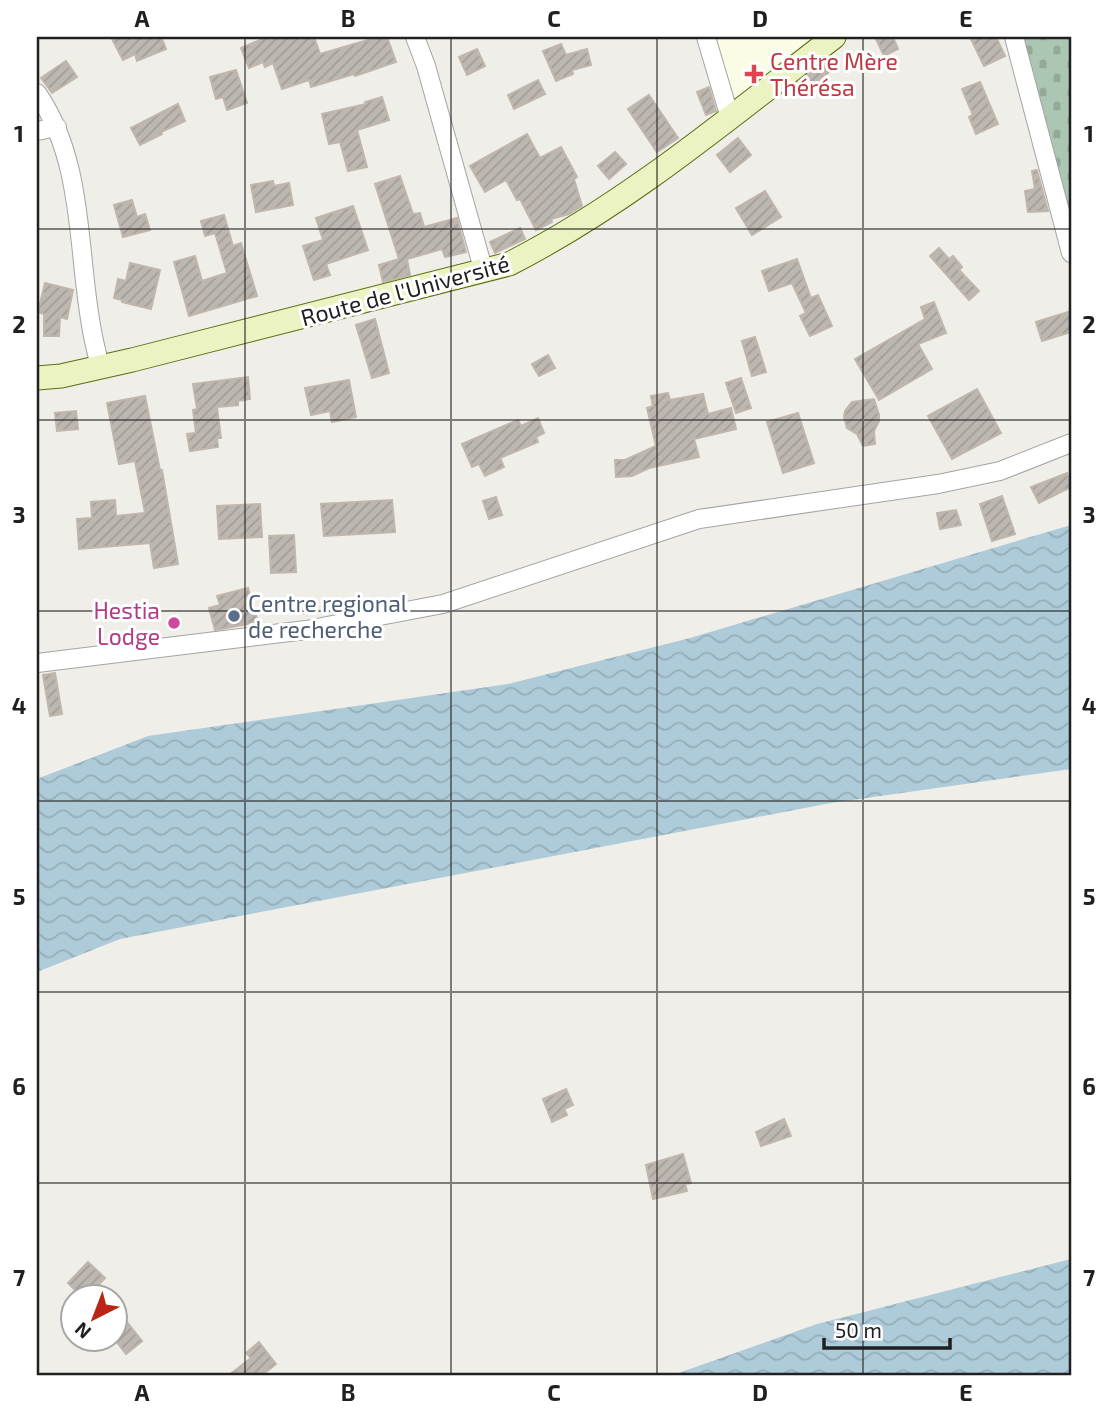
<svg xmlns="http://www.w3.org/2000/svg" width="1108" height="1412" font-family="'Exo 2',sans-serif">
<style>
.education{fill:#fafce5}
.cemetery{fill:url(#cemetery-stones)}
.water{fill:url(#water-waves)}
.building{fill:url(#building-hatch);stroke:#c0b6ac;stroke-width:2}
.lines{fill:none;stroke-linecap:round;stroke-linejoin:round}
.street-casing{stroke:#a4a4a4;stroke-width:20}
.secondary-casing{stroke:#5b6e11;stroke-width:25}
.street{stroke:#fff;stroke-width:18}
.secondary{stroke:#ecf3c2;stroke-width:23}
.grid{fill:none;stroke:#202020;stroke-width:2;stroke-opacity:0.55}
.health-dot{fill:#e0444e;stroke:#fff;stroke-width:2.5}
.service-dot{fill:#5c6f8a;stroke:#fff;stroke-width:2.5}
.hotel-dot{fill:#d1479c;stroke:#fff;stroke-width:2.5}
.labels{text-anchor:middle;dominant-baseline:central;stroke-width:6;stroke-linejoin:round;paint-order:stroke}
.health-label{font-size:23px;fill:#be3a42;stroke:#fff;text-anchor:start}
.street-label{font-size:23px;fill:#202020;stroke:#fff}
.service-label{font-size:23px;fill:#4e5e75;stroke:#fff;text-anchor:start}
.hotel-label{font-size:23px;fill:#b23c85;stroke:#fff;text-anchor:end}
.neatline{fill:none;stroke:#202020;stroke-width:2.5}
.grid-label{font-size:23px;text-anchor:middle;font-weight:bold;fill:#202020}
</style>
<defs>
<pattern id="cemetery-stones" width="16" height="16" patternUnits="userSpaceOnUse" patternTransform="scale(1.75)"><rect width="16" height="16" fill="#abc6b2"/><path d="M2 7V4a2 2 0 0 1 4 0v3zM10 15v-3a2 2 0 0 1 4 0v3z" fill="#93aa99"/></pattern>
<pattern id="water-waves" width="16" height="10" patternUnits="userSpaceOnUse" patternTransform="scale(1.75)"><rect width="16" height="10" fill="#adcbd8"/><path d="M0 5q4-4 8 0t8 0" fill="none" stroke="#95aeb9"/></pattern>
<pattern id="building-hatch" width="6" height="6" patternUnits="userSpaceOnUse" patternTransform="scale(1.75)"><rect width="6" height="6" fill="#bdb7b1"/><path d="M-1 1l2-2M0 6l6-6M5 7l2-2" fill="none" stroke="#a29d98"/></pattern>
</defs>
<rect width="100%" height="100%" fill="#f0eee8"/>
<path class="education" d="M716,37H828L736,112Z"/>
<path class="cemetery" d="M1020,37H1071V222Z"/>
<g class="water">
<path d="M1071,525V769L831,803L120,939L37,972V779L148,736L508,684L690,638Z"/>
<path d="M1071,1259V1375H673L817,1324Z"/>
</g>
<g class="building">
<path d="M111,37H161L166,49L137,61L135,54L123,60Z"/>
<path d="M267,37H314L320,54L378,37H387L396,62L355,76L354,74L311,87L309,80L282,89L273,63L265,67L263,62L249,68L241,48Z"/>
<path d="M875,37H893L898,49L884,56Z"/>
<path d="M970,37H996L1005,56L984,66Z"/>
<path d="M561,44L566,55L587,49L591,65L572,70L573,74L556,81L543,51Z"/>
<path d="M477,49L485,66L467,75L459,57Z"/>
<path d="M831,57L837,65L801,96L793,87Z"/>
<path d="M66,61L77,77L52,93L41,78Z"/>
<path d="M236,70L247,103L227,110L223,97L216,99L210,77Z"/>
<path d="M538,80L545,94L514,109L508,95Z"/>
<path d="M980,82L998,124L976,134L969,117L973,115L962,89Z"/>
<path d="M709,87L716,111L706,115L697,92Z"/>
<path d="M649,95L678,138L657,152L628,109Z"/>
<path d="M382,97L389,120L357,130L367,167L348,171L340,142L329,144L322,114L366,104L365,102Z"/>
<path d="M178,104L185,121L161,132L162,134L140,145L131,128Z"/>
<path d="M527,134L540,158L561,147L577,177L574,179L582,206L569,214L551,219L552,222L536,230L520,199L517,200L506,180L485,192L470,166Z"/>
<path d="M738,138L751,155L730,172L717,155Z"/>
<path d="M615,152L626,164L609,179L598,166Z"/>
<path d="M1037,170L1048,211L1028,212L1025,191L1035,189L1032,171Z"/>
<path d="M400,176L413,214L420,213L424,227L457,218L466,252L445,257L442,249L407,259L410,275L383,282L379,265L399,259L375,184Z"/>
<path d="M273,181L274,186L289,183L293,205L256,212L251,185Z"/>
<path d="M765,191L781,217L752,235L736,208Z"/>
<path d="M132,200L137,217L145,214L150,230L123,237L114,205Z"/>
<path d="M353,206L368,250L326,264L330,275L314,280L303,246L323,240L316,218Z"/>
<path d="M224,215L233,246L241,243L257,296L189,316L174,262L195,256L202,281L227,273L215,233L205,236L201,221Z"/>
<path d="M520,228L525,239L495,253L490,242Z"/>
<path d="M939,248L949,259L953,256L962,267L959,270L979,291L969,300L930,256Z"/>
<path d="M797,259L811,298L818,295L832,326L810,336L800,316L806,313L792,283L769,291L762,271Z"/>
<path d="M130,263L160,270L151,309L122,302V300L114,298L118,279L126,281Z"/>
<path d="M45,283L73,290L67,319L60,317L59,336H44V314L38,312Z"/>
<path d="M934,302L946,333L918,344L932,369L879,400L855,359L925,319L921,307Z"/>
<path d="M1071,311V332L1042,341L1036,322Z"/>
<path d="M375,319L389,373L372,378L356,325Z"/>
<path d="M755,337L766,372L752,376L742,341Z"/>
<path d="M548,355L555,368L539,376L532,364Z"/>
<path d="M248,377L250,399L238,401V405L217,407L221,438H217L218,447L190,451L187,434L196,433L193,410L197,409L193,384Z"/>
<path d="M741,378L751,408L736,413L726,383Z"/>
<path d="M349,380L356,417L332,422L330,411L311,415L305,388Z"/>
<path d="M977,389L1001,433L952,459L928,416Z"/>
<path d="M668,393L670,400L703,394L708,414L731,408L736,429L694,439L699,457L649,468L632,476L616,477L615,460H625L656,446L647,408L653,406L651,396Z"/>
<path d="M145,396L160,470H162L178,564L154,568L150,543L79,549L77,519L92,518L91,502L115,500L116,516L145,513L135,461L119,464L107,403Z"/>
<path d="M874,399L879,415V421L874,431L875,444L863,446L857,434L847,428L844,417L845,411L852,402Z"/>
<path d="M76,411L78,429L57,431L55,413Z"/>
<path d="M798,413L814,463L783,473L767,422Z"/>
<path d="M538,418L544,433L536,437L538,442L500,458L504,467L485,476L479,464L472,467L462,444L518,420L521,426Z"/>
<path d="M1067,473L1071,487L1039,503L1031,487Z"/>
<path d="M1002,496L1015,534L992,541L980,504Z"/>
<path d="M496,497L502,515L489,519L483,501Z"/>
<path d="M392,500L395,532L324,536L321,504Z"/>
<path d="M260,504L262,537L219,539L217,506Z"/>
<path d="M956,510L961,525L940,529L937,513Z"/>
<path d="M294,535L296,572L271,573L269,536Z"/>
<path d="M248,588L258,622L215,630L209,608L220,605L217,596Z"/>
<path d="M55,673L62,714L50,716L43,675Z"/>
<path d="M566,1089L573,1105L564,1109L567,1115L552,1122L543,1099Z"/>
<path d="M784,1119L791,1136L761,1146L756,1132Z"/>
<path d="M683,1154L691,1183L685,1184L687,1191L653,1199L646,1165Z"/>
<path d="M88,1262L105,1278L87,1297H82L68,1283Z"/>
<path d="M116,1308L142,1341L126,1354L116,1341Z"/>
<path d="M259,1342L276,1364L262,1375H229L251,1358L246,1353Z"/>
</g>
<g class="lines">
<g class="street-casing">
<g id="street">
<path d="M415,37L426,66L484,272"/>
<path d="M706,37L730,118"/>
<path d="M1014,37L1071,253"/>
<path d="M37,93C84,161 77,247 91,325C93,339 97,353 100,367"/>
<path d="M37,131L57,127"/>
<path d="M37,663L306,630L443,604L699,519L938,484L1000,471L1071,443"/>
</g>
</g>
<g class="secondary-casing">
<path id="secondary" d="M37,378L61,376L132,360L509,264C627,204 730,117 834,37"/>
</g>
<use href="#street" class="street"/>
<use href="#secondary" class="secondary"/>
</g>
<path class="grid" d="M245,37V1375M451,37V1375M657,37V1375M863,37V1375M37,229H1071M37,420H1071M37,611H1071M37,801H1071M37,992H1071M37,1183H1071"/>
<path class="health-dot" d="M750.5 63.5h7v7h7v7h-7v7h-7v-7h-7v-7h7z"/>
<circle class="service-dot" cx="234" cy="616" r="7"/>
<circle class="hotel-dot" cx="174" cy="623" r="7"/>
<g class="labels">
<g class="health-label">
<text x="770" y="61">Centre Mère<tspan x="770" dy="26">Thérésa</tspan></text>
</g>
<g class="street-label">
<text transform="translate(405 290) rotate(-15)">Route de l'Université</text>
</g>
<g class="service-label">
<text x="248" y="603">Centre regional<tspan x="248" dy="26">de recherche</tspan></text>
</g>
<g class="hotel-label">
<text x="160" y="610">Hestia<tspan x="160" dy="26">Lodge</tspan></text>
</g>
</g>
<rect width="1108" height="1412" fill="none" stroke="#ffffff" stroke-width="77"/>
<g transform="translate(94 1318) rotate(222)"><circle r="33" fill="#ffffff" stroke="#a6a6a6" stroke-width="2"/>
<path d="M0-5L12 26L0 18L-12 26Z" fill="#bb2516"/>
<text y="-10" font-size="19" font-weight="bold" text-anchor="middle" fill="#202020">N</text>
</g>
<path d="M824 1338v10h126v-10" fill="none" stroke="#202020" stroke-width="3.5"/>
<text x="835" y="1338" font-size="21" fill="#202020" stroke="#ffffff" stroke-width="5" paint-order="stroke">50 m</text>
<rect x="38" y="38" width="1032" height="1336" class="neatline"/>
<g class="grid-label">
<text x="142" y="27">A</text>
<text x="348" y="27">B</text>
<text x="554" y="27">C</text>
<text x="760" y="27">D</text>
<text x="966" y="27">E</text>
<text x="19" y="142">1</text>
<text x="1089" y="142">1</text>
<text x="19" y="333">2</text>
<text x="1089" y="333">2</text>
<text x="19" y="523">3</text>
<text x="1089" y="523">3</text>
<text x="19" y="714">4</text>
<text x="1089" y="714">4</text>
<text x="19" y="905">5</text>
<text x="1089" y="905">5</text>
<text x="19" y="1095">6</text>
<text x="1089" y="1095">6</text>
<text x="19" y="1286">7</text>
<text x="1089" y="1286">7</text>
<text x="142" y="1401">A</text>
<text x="348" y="1401">B</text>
<text x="554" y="1401">C</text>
<text x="760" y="1401">D</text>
<text x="966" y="1401">E</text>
</g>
</svg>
